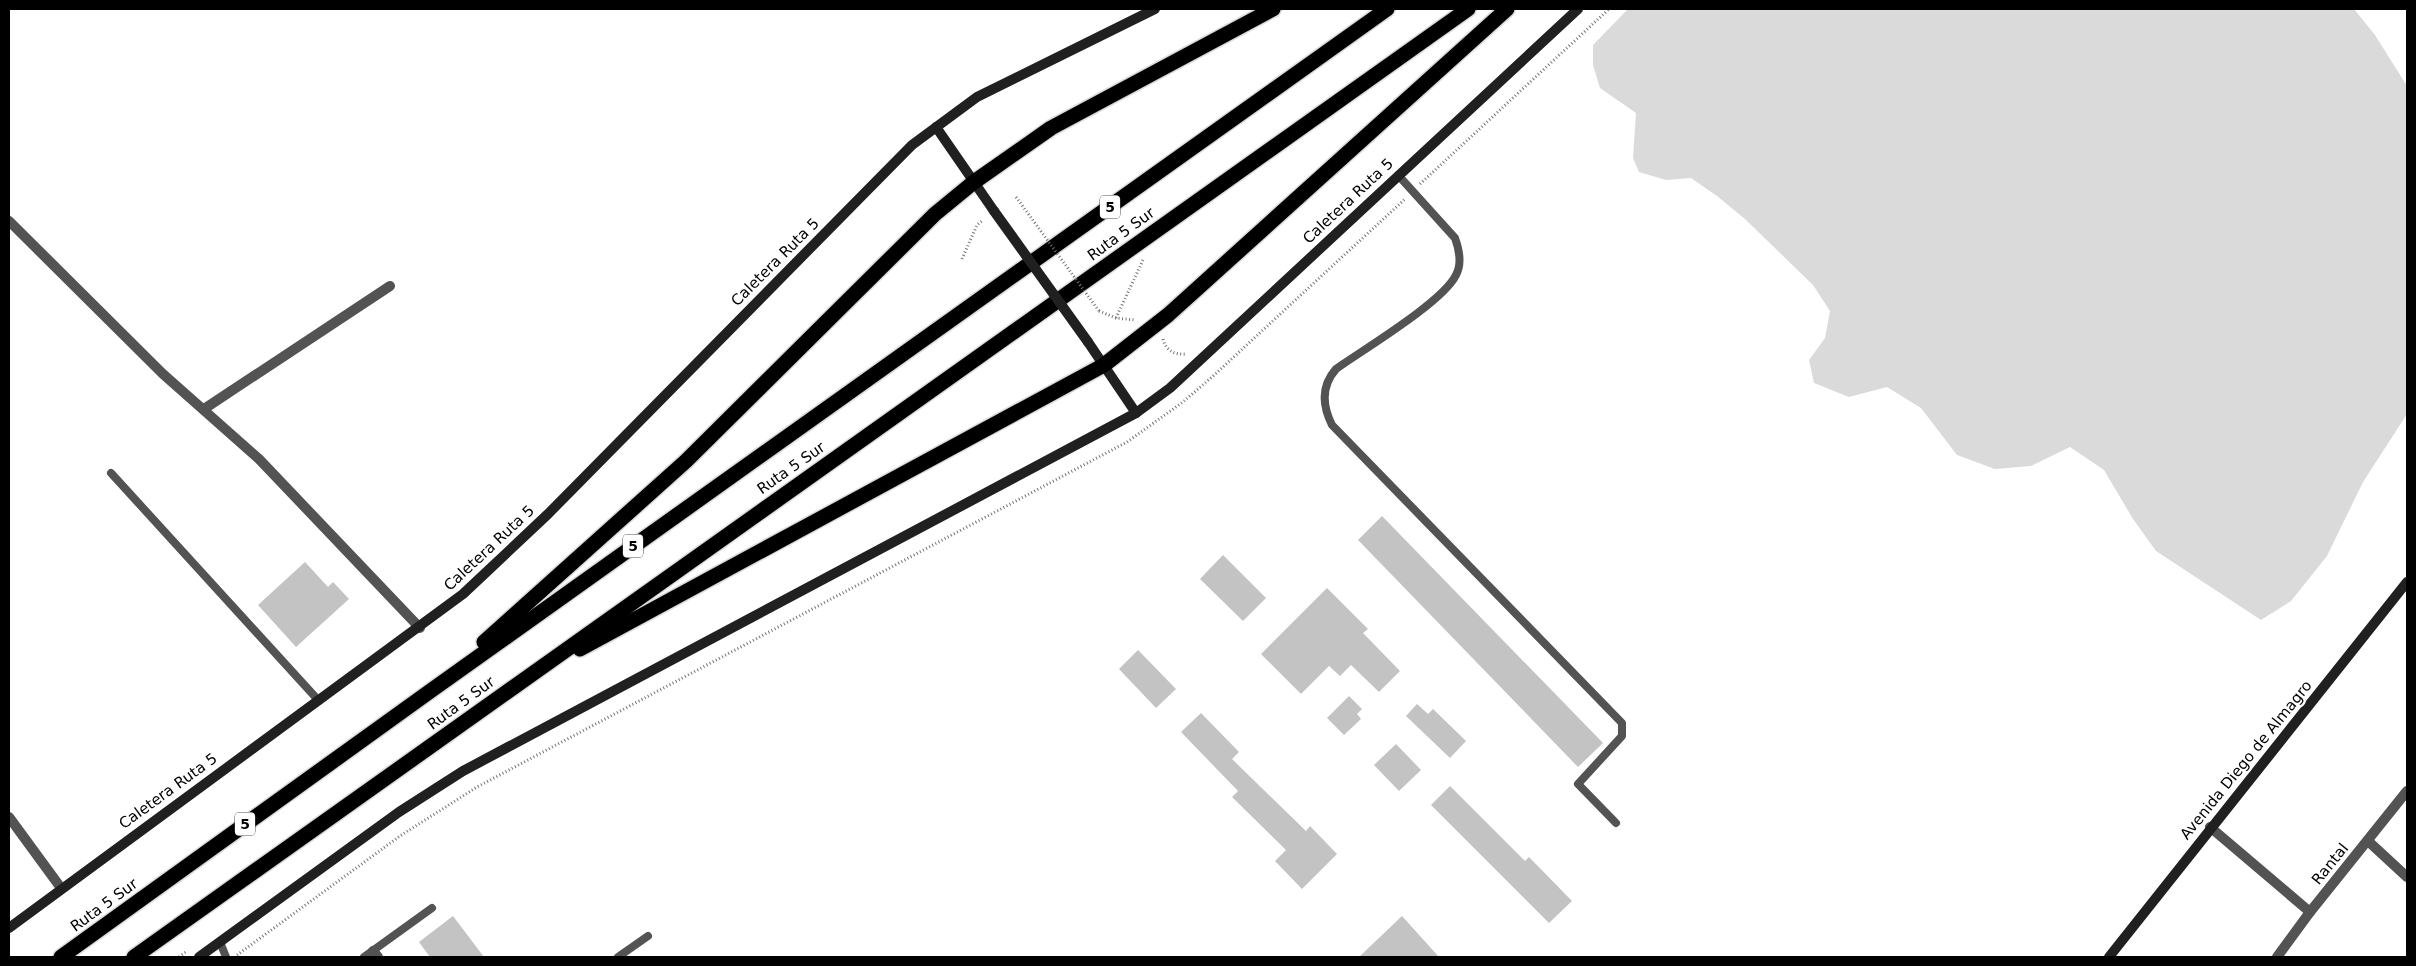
<svg xmlns="http://www.w3.org/2000/svg" width="2416" height="966" font-family="'DejaVu Sans',sans-serif">
<style>
.green{fill:#dadada}
.building{fill:#c3c3c3}
.lines{fill:none;stroke-linecap:round;stroke-linejoin:round}
.highway-casing{stroke:#dbdbdb;stroke-width:18}
.path{stroke:#757575;stroke-width:3;stroke-dasharray:1 2.5;stroke-linecap:butt}
.lane{stroke:#535353;stroke-width:8}
.street{stroke:#535353;stroke-width:10}
.secondary{stroke:#202020;stroke-width:10}
.highway{stroke:#000;stroke-width:15}
.path-bridge{stroke:#757575;stroke-width:3;stroke-dasharray:1 2.5;stroke-linecap:butt}
.secondary-bridge{stroke:#202020;stroke-width:10}
.labels{text-anchor:middle;dominant-baseline:central;stroke-width:4.5;stroke-linejoin:round;paint-order:stroke}
.shield{fill:#fff;stroke:#4c4c4c;stroke-width:1}
.shield-label{font-size:14px;font-weight:bold;fill:#000}
.street-label{font-size:15px;fill:#000;stroke:#fff}
</style>
<rect width="100%" height="100%" fill="#fff"/>
<path class="green" d="M1628,9H2354L2375,35L2407,86V414L2363,482L2327,556L2291,601L2261,620L2156,551L2133,519L2104,470L2070,447L2031,466L1995,469L1957,455L1921,408L1887,387L1849,397L1814,383L1809,360L1825,338L1830,311L1813,285L1745,219L1717,196L1691,178L1666,180L1639,172L1633,158L1636,113L1600,88L1593,65V45Z"/>
<g class="building">
<path d="M1382,516L1603,743L1578,767L1358,540Z"/>
<path d="M1223,555L1266,598L1243,621L1200,579Z"/>
<path d="M305,562L328,587L333,582L349,599L296,647L258,605Z"/>
<path d="M1327,588L1368,629L1363,633L1400,671L1379,692L1351,665L1340,676L1329,666L1301,694L1261,654Z"/>
<path d="M1138,650L1176,689L1156,708L1119,669Z"/>
<path d="M1349,696L1362,709L1357,714L1361,719L1344,735L1327,718Z"/>
<path d="M1417,704L1428,714L1433,709L1466,741L1450,758L1406,716Z"/>
<path d="M1201,713L1239,752L1232,759L1306,831L1310,826L1337,854L1302,889L1275,861L1286,850L1232,797L1238,791L1181,732Z"/>
<path d="M1396,744L1421,770L1399,791L1374,765Z"/>
<path d="M1450,786L1525,861L1529,857L1572,901L1549,923L1431,805Z"/>
<path d="M453,916L484,957H430L419,942Z"/>
<path d="M1402,916L1439,957H1359Z"/>
</g>
<g class="lines">
<g class="highway-casing">
<g id="highway">
<path d="M484,642L686,461L935,214L974,182L1051,128L1273,9"/>
<path d="M580,649L1104,365L1168,315L1507,9"/>
<path d="M61,957L429,692L1387,9"/>
<path d="M134,957L1468,9"/>
</g>
</g>
<g class="path">
<path d="M1420,184L1609,9"/>
<path d="M962,259L977,225L982,221"/>
<path d="M1099,311L1116,318L1135,320"/>
<path d="M1116,318L1143,260"/>
<path d="M1163,339C1166,351 1175,355 1186,354"/>
<path d="M237,955L400,836L477,787L1127,442L1183,402L1212,377L1405,199"/>
<path d="M179,957L187,951"/>
</g>
<g class="lane">
<path d="M1398,175L1455,238C1459,249 1462,264 1456,275C1443,302 1364,349 1336,369C1321,386 1322,405 1332,425L1622,723V736L1578,784L1616,823"/>
<path d="M111,473L319,701"/>
<path d="M220,942L226,957"/>
<path d="M364,957L432,908"/>
<path d="M618,957L648,936"/>
</g>
<g class="street">
<path d="M9,221L163,374L259,459L420,628"/>
<path d="M204,409L390,286"/>
<path d="M9,817L61,888"/>
<path d="M2210,827L2310,912"/>
<path d="M2368,841L2407,877"/>
<path d="M373,951L378,957"/>
<path d="M2277,957L2310,912L2407,791"/>
</g>
<g class="secondary">
<path d="M936,127L994,211"/>
<path d="M1088,342L1136,413"/>
<path d="M9,928L463,594L548,514L912,145L977,97L1155,9"/>
<path d="M199,957L399,812L463,771L1136,413L1170,388L1578,9"/>
<path d="M2109,957L2407,582"/>
</g>
<use href="#highway" class="highway"/>
<path class="path-bridge" d="M1016,197L1099,311"/>
<path class="secondary-bridge" d="M994,211L1088,342"/>
</g>
<g class="labels">
<g class="shield">
<rect x="1100" y="195.5" width="20" height="23" rx="4"/>
<rect x="623" y="534.5" width="20" height="23" rx="4"/>
<rect x="235" y="812.5" width="20" height="23" rx="4"/>
</g>
<g class="shield-label">
<text x="1110" y="207">5</text>
<text x="633" y="546">5</text>
<text x="245" y="824">5</text>
</g>
<g class="street-label">
<text transform="translate(1348 201) rotate(-43)">Caletera Ruta 5</text>
<text transform="translate(1121 234) rotate(-36)">Ruta 5 Sur</text>
<text transform="translate(775 262) rotate(-45)">Caletera Ruta 5</text>
<text transform="translate(791 468) rotate(-35)">Ruta 5 Sur</text>
<text transform="translate(489 548) rotate(-43)">Caletera Ruta 5</text>
<text transform="translate(461 703) rotate(-36)">Ruta 5 Sur</text>
<text transform="translate(2246 760) rotate(-51)">Avenida Diego de Almagro</text>
<text transform="translate(168 791) rotate(-36)">Caletera Ruta 5</text>
<text transform="translate(2330 864) rotate(-51)">Rantal</text>
<text transform="translate(104 905) rotate(-36)">Ruta 5 Sur</text>
</g>
</g>
<rect width="2416" height="966" fill="none" stroke="#000000" stroke-width="20"/>
</svg>
